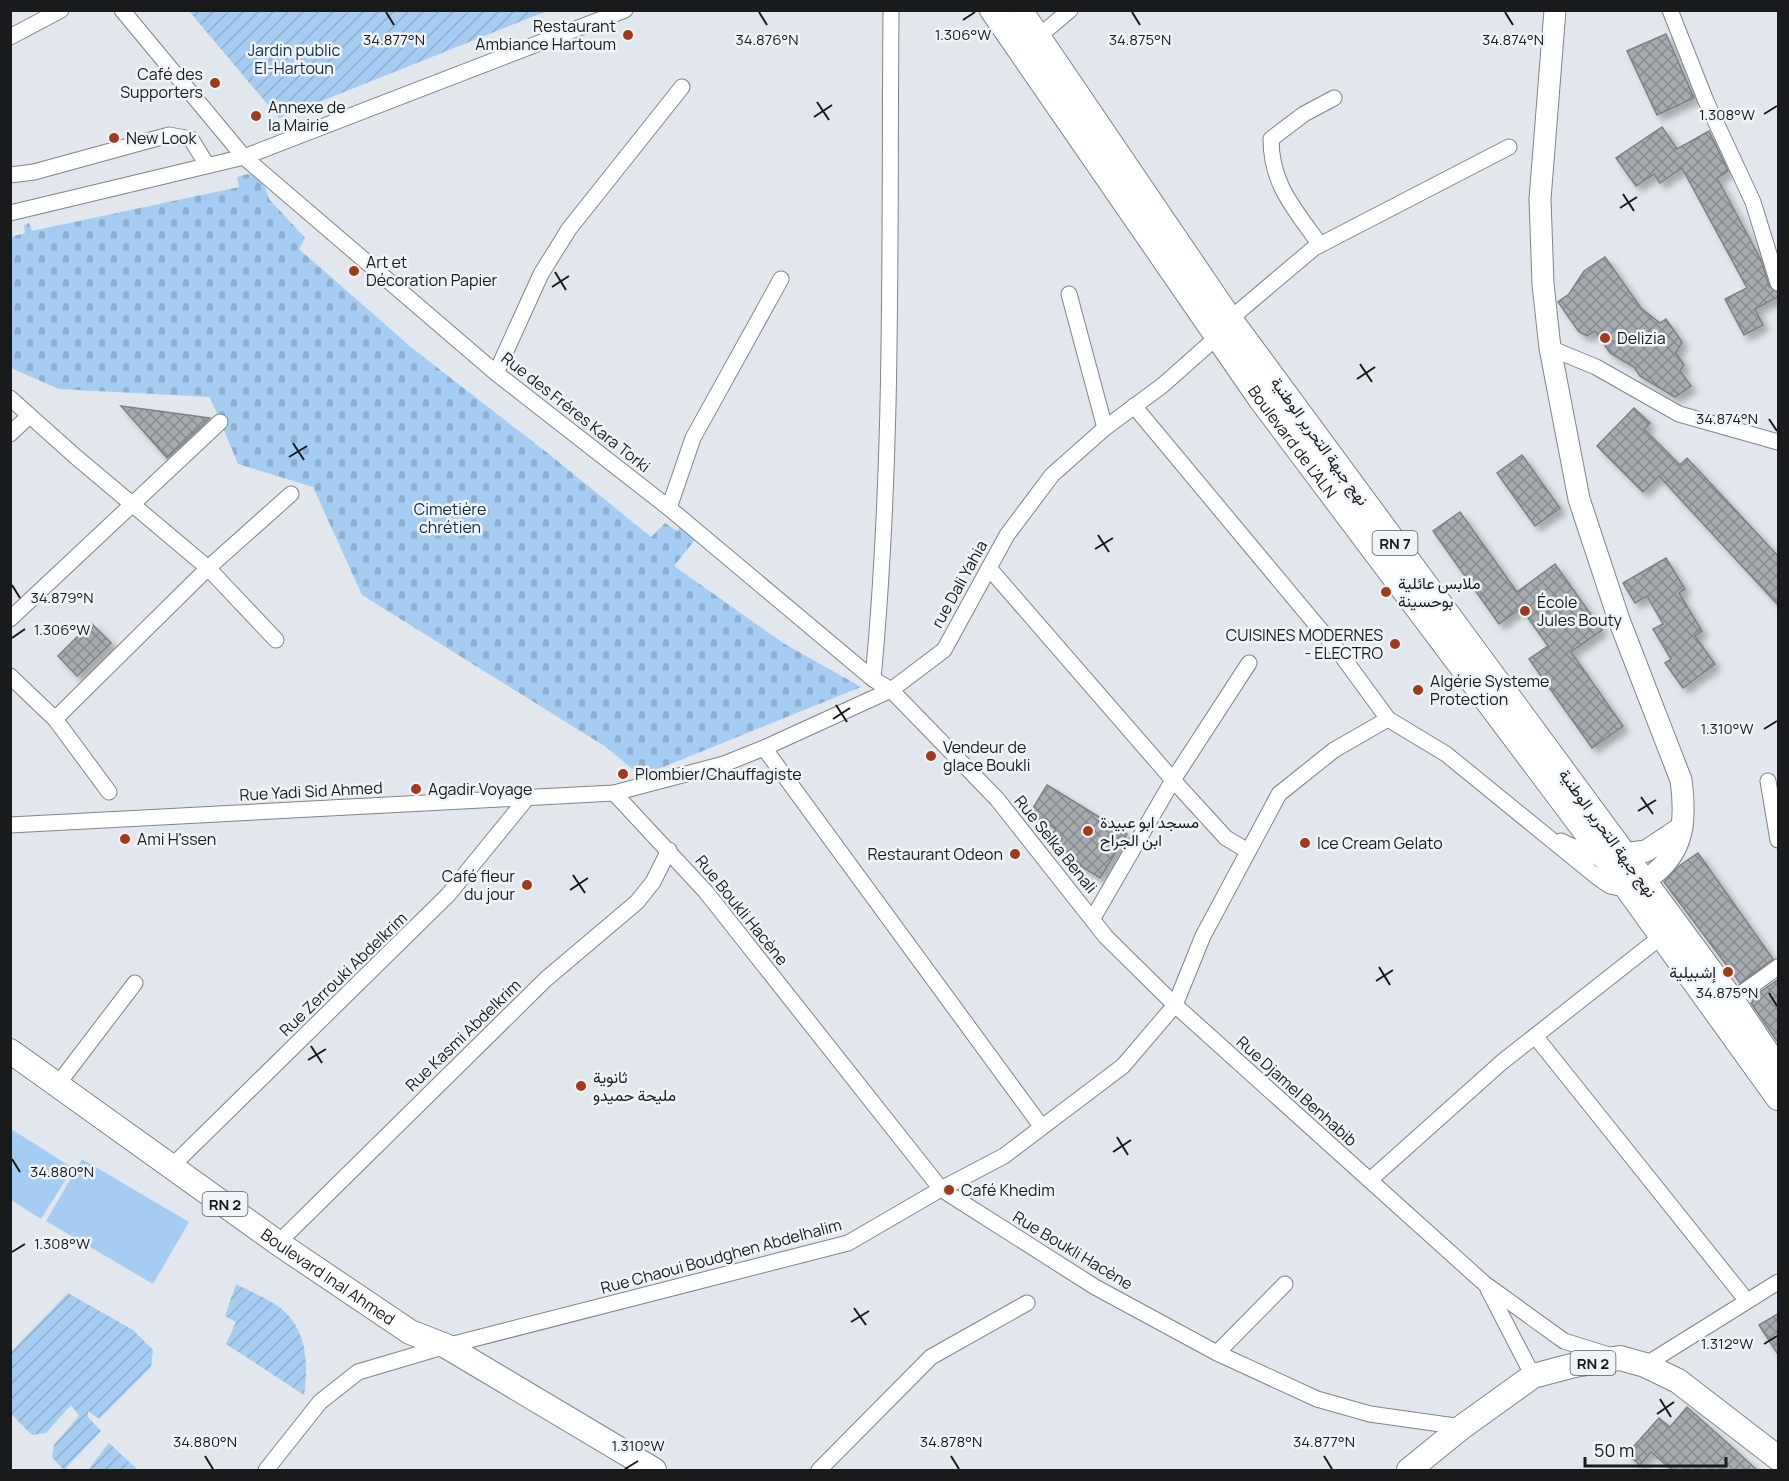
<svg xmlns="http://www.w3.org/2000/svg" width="1789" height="1481" font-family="Manrope,Vazirmatn,sans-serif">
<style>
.cemetery{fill:url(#cemetery-stones)}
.garden{fill:url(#garden-furrows)}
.pitch{fill:#a5cdf2}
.building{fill:url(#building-cross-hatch);stroke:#7c8185;stroke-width:1.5;filter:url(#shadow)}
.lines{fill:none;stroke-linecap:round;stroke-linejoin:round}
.minor-casing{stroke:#7f8489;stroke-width:17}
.secondary-casing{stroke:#7f8489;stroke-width:23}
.primary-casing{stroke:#7f8489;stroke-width:26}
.minor{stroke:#fff;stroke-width:15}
.secondary{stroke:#fff;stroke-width:21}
.primary{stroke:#fff;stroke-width:24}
.ticks{fill:none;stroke:#181a1b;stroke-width:2}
.poi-dot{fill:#a1391b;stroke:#eff4f9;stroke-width:2}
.labels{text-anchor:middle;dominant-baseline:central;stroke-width:5;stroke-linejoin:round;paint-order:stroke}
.shield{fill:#eff4f9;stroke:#585b5e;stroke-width:1.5}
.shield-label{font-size:15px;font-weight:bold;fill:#181a1b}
.poi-label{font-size:16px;fill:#181a1b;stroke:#eff4f9;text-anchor:start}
.park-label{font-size:16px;fill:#0b2c45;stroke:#eff4f9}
.street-label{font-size:16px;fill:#181a1b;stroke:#eff4f9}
.ticks-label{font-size:15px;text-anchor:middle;fill:#181a1b;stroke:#eff4f9;stroke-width:5;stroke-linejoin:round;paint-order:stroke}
</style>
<defs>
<pattern id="cemetery-stones" width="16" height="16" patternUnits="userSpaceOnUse" patternTransform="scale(1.5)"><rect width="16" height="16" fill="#a5cdf2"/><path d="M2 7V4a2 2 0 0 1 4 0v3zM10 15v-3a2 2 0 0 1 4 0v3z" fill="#8dafcf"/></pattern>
<pattern id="garden-furrows" width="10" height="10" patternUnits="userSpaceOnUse" patternTransform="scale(1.5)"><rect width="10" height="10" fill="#a5cdf2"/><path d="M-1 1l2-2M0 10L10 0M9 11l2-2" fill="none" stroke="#8dafcf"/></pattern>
<pattern id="building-cross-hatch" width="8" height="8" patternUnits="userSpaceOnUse" patternTransform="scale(1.5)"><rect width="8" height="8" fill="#a6abb0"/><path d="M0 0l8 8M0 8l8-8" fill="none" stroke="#868a8e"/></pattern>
<filter id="shadow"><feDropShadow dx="5.5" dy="5.5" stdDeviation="3" flood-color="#0004"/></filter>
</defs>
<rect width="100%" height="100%" fill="#e1e7ec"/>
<path class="cemetery" d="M252,173L264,185L269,199L305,238L299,249L412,348L550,455L651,537L665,523L677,531L682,524L697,537L674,566L783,643L861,687L641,776L606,747L362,595L313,487L238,464L210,397L59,389L11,368V237L25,233L24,225L29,223L32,231L239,187L237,177Z"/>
<g class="garden">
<path d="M189,11H547L279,118Z"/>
<path d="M236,1284C249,1291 276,1302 285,1312C308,1335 308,1365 304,1395L226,1344L236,1322L225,1316Z"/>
<path d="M68,1293L133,1330L153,1350L151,1367L99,1419L88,1411V1417L101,1431L64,1470L52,1457L54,1445L79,1416L71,1405L46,1433L32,1435L11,1414L10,1353Z"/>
<path d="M109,1443L138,1470H88Z"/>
</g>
<g class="pitch">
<path d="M11,1129L73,1168L41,1219L11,1200Z"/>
<path d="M82,1159L189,1222L153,1284L46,1221Z"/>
</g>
<g class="building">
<path d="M1666,34L1694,98L1657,115L1627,51Z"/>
<path d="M1662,127L1677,149L1709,131L1728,171L1717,178L1761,260L1769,286L1779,293V296L1755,309L1763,325L1744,335L1725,299L1747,288L1682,168L1660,183L1654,174L1636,186L1616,158Z"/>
<path d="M1605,257L1641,308L1660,323L1666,319L1682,342L1676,353L1684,365L1680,371L1691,386L1675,397L1640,376L1634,367L1610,353L1595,331L1587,336L1579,332L1558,302L1569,294L1584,271Z"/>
<path d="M121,406L210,418L167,458Z"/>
<path d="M1634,408L1650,423L1644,429L1680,465L1687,458L1779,557V606L1659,476L1643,492L1597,446Z"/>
<path d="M1522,455L1560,508L1535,526L1497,473Z"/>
<path d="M1460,512L1517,592L1555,564L1602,630L1571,652L1623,726L1592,748L1529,659L1548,646L1521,608L1499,624L1433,531Z"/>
<path d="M1666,558L1685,589L1679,593L1702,631L1695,636L1715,664L1683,688L1665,663L1671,659L1653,629L1663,624L1647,596L1635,603L1623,583Z"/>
<path d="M91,623L111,643L77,676L58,656Z"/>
<path d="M1047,785L1127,834L1100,878L1055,850L1062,839L1053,833L1056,829L1030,813Z"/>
<path d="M1698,853L1773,959L1740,983L1664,882L1679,866Z"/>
<path d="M1779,979V1044L1751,1003L1753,1002L1751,998Z"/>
<path d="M1779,1313V1356L1759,1325Z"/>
<path d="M1687,1407L1734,1449L1757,1470H1672L1651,1452L1640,1465L1627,1454L1659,1418L1670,1427Z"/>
</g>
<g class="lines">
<g class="minor-casing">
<g id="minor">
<path d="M122,10L244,157L496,373L669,508L873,679L891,690L997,799L1106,937L1175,1005L1485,1284L1564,1341L1612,1356"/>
<path d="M1670,10L1706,101L1753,202L1778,283"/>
<path d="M10,37L61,10"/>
<path d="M1038,37L1070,10"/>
<path d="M10,175L34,172L169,135L191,139L207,165"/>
<path d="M10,213L244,157L625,10"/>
<path d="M1320,245C1295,209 1271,185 1271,139L1304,114L1334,98"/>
<path d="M1069,294L1105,428"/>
<path d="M1550,348L1596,367L1679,414L1778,442"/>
<path d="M496,373L541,274L569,229L682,87"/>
<path d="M10,398L76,457L208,568L276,640"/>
<path d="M1134,406L1339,652L1388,719L1446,754L1597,877L1610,886L1629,890"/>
<path d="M10,434L29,416"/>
<path d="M669,508L693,438L781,279"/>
<path d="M989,568L1173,780L1093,918"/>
<path d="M10,619L220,422"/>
<path d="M10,676L55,719L109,792"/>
<path d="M873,679C894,457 889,233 891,10"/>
<path d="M55,719L208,568L291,494"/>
<path d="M764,748L1041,1126"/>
<path d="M1768,781L1778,840"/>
<path d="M614,793L706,892L941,1189L1095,1287L1217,1353L1317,1399L1370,1414L1462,1427"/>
<path d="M10,825L614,793L724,764L764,748L891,690L944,650L1007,535L1052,475L1105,428L1163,385L1217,337L1230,319L1314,248L1509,147"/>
<path d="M1561,841L1604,861"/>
<path d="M1248,851L1226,838L1173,780L1249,663"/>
<path d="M1732,1000L1778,967"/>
<path d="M1535,1036L1747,1301"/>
<path d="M58,1084L135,983"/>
<path d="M172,1166L448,895L527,798"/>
<path d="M1370,1180L1502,1062L1662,936"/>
<path d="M278,1243L546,979L637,902L653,882L669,850"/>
<path d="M1488,1289L1533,1376"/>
<path d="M1217,1353L1285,1284"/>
<path d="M1645,1365L1778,1282"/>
<path d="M266,1470L320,1402L358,1372L446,1346L848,1243L941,1189L1004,1156L1123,1066L1175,1005L1203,936L1279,794L1334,750L1388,719"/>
<path d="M819,1470L931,1357L1027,1303"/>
</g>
</g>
<g class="secondary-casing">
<g id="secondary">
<path d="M1555,10L1540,199L1543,284L1550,348L1579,499L1619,620L1681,780C1687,825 1683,856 1644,881"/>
<path d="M1624,854L1646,851L1682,827"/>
</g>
</g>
<g class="primary-casing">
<g id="primary">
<path id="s1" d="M992,10L1261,400L1609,863L1778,1098"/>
<path d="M1020,10L1230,319L1732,1000L1778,1069"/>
<path id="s2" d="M10,1051L278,1243L410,1332L446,1346L654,1470"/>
<path d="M1409,1470L1462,1427L1533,1376L1575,1365L1620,1358L1645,1365L1678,1381L1778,1458"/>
</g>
</g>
<use href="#minor" class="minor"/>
<use href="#secondary" class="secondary"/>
<use href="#primary" class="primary"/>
</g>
<path class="ticks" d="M386,12L394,25M759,12L767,25M1132,12L1140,25M1505,12L1513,25M963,20L975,12M817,102L829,120M1764,114L1777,106M814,117L832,105M1623,194L1634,211M1620,208L1637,197M555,272L566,290M552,287L569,276M1360,364L1372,382M1357,379L1375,367M1769,419L1777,431M293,443L304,460M289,457L307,446M1098,535L1109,552M1095,549L1113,538M12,585L20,598M12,638L25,629M836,705L847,722M833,719L850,708M1764,729L1777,721M1641,797L1653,814M1638,811L1656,800M573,875L585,893M570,890L588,878M1379,967L1390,985M1376,981L1393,970M1769,993L1777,1006M311,1046L322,1063M308,1060L326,1049M1117,1137L1128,1155M1113,1152L1131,1140M12,1159L20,1172M12,1252L25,1244M854,1308L866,1325M851,1322L869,1311M1764,1344L1777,1336M1660,1399L1671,1417M1657,1414L1674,1402M205,1456L213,1469M951,1456L959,1469M1324,1456L1332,1469M625,1469L638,1461"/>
<g class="poi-dot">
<circle cx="628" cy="35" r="6"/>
<circle cx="215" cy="83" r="6"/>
<circle cx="256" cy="116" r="6"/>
<circle cx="114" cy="138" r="6"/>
<circle cx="354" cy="271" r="6"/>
<circle cx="1605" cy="338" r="6"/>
<circle cx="1386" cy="592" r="6"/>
<circle cx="1525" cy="611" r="6"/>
<circle cx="1395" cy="644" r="6"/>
<circle cx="1418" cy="690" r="6"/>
<circle cx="931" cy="756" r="6"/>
<circle cx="623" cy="774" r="6"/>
<circle cx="416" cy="789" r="6"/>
<circle cx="1088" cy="831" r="6"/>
<circle cx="125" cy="839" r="6"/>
<circle cx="1305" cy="843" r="6"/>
<circle cx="1015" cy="854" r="6"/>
<circle cx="527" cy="885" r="6"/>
<circle cx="1728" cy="972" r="6"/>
<circle cx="581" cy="1086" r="6"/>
<circle cx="949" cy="1190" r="6"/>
</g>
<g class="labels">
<g class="shield">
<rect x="1372.5" y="531" width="45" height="24" rx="4.5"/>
<rect x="202.5" y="1192" width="45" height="24" rx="4.5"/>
<rect x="1570.5" y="1351" width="45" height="24" rx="4.5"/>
</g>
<g class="shield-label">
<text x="1395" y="543">RN 7</text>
<text x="225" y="1204">RN 2</text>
<text x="1593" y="1363">RN 2</text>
</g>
<g class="poi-label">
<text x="616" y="26" text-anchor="end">Restaurant<tspan x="616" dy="18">Ambiance Hartoum</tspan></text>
<text x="203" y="74" text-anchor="end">Café des<tspan x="203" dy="18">Supporters</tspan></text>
<text x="268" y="107">Annexe de<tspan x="268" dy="18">la Mairie</tspan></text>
<text x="126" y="138">New Look</text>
<text x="366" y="262">Art et<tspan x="366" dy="18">Décoration Papier</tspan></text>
<text x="1617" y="338">Delizia</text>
<text x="1398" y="583">ملابس عائلية<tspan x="1398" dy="18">بوحسينة</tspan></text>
<text x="1537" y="602">École<tspan x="1537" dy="18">Jules Bouty</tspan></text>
<text x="1383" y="635" text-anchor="end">CUISINES MODERNES<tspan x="1383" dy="18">- ELECTRO</tspan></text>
<text x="1430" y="681">Algérie Systeme<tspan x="1430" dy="18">Protection</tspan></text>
<text x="943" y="747">Vendeur de<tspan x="943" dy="18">glace Boukli</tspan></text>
<text x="635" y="774">Plombier/Chauffagiste</text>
<text x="428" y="789">Agadir Voyage</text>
<text x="1100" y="822">مسجد ابو عبيدة<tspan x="1100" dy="18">ابن الجراح</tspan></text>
<text x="137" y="839">Ami H'ssen</text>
<text x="1317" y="843">Ice Cream Gelato</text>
<text x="1003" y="854" text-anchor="end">Restaurant Odeon</text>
<text x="515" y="876" text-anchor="end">Café fleur<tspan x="515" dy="18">du jour</tspan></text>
<text x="1716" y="972" text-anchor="end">إشبيلية</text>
<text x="593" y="1077">ثانوية<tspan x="593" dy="18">مليحة حميدو</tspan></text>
<text x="961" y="1190">Café Khedim</text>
</g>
<g class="park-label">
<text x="294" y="50">Jardin public<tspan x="294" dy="18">El-Hartoun</tspan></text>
<text x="450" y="509">Cimetière<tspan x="450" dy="18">chrétien</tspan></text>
</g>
<g class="street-label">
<text transform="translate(576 412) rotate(38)">Rue des Fréres Kara Torki</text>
<text transform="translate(1320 441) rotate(54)">نهج جبهة التحرير الوطنية</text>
<text stroke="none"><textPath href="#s1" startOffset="526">Boulevard de L'ALN</textPath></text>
<text transform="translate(959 584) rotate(-61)">rue Dali Yahia</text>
<text transform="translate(311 791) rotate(-3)">Rue Yadi Sid Ahmed</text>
<text transform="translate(1608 833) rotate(54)">نهج جبهة التحرير الوطنية</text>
<text transform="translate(1056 844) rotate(51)">Rue Selka Benali</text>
<text transform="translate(742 910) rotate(51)">Rue Boukli Hacène</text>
<text transform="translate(343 974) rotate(-44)">Rue Zerrouki Abdelkrim</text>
<text transform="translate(463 1035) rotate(-44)">Rue Kasmi Abdelkrim</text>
<text transform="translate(1297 1091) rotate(42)">Rue Djamel Benhabib</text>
<text transform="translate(1073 1250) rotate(31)">Rue Boukli Hacène</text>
<text transform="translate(721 1256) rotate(-15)">Rue Chaoui Boudghen Abdelhalim</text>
<text stroke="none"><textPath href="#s2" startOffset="390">Boulevard Inal Ahmed</textPath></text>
</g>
</g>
<g class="ticks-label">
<text x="963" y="40">1.306°W</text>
<text x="394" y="45">34.877°N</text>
<text x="767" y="45">34.876°N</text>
<text x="1140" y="45">34.875°N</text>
<text x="1513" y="45">34.874°N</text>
<text x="1727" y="120">1.308°W</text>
<text x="1727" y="424">34.874°N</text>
<text x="62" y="603">34.879°N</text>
<text x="62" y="635">1.306°W</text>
<text x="1727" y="734">1.310°W</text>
<text x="1727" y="998">34.875°N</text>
<text x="62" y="1177">34.880°N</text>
<text x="62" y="1249">1.308°W</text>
<text x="1727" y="1349">1.312°W</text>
<text x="205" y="1447">34.880°N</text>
<text x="951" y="1447">34.878°N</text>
<text x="1324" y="1447">34.877°N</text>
<text x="638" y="1451">1.310°W</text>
</g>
<rect width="1789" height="1481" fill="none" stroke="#181a1b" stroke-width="24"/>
<path d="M1585 1457v9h141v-9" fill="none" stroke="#181a1b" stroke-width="3"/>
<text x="1594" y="1457" font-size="18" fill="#181a1b" stroke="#eff4f9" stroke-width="4.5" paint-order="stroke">50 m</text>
</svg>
